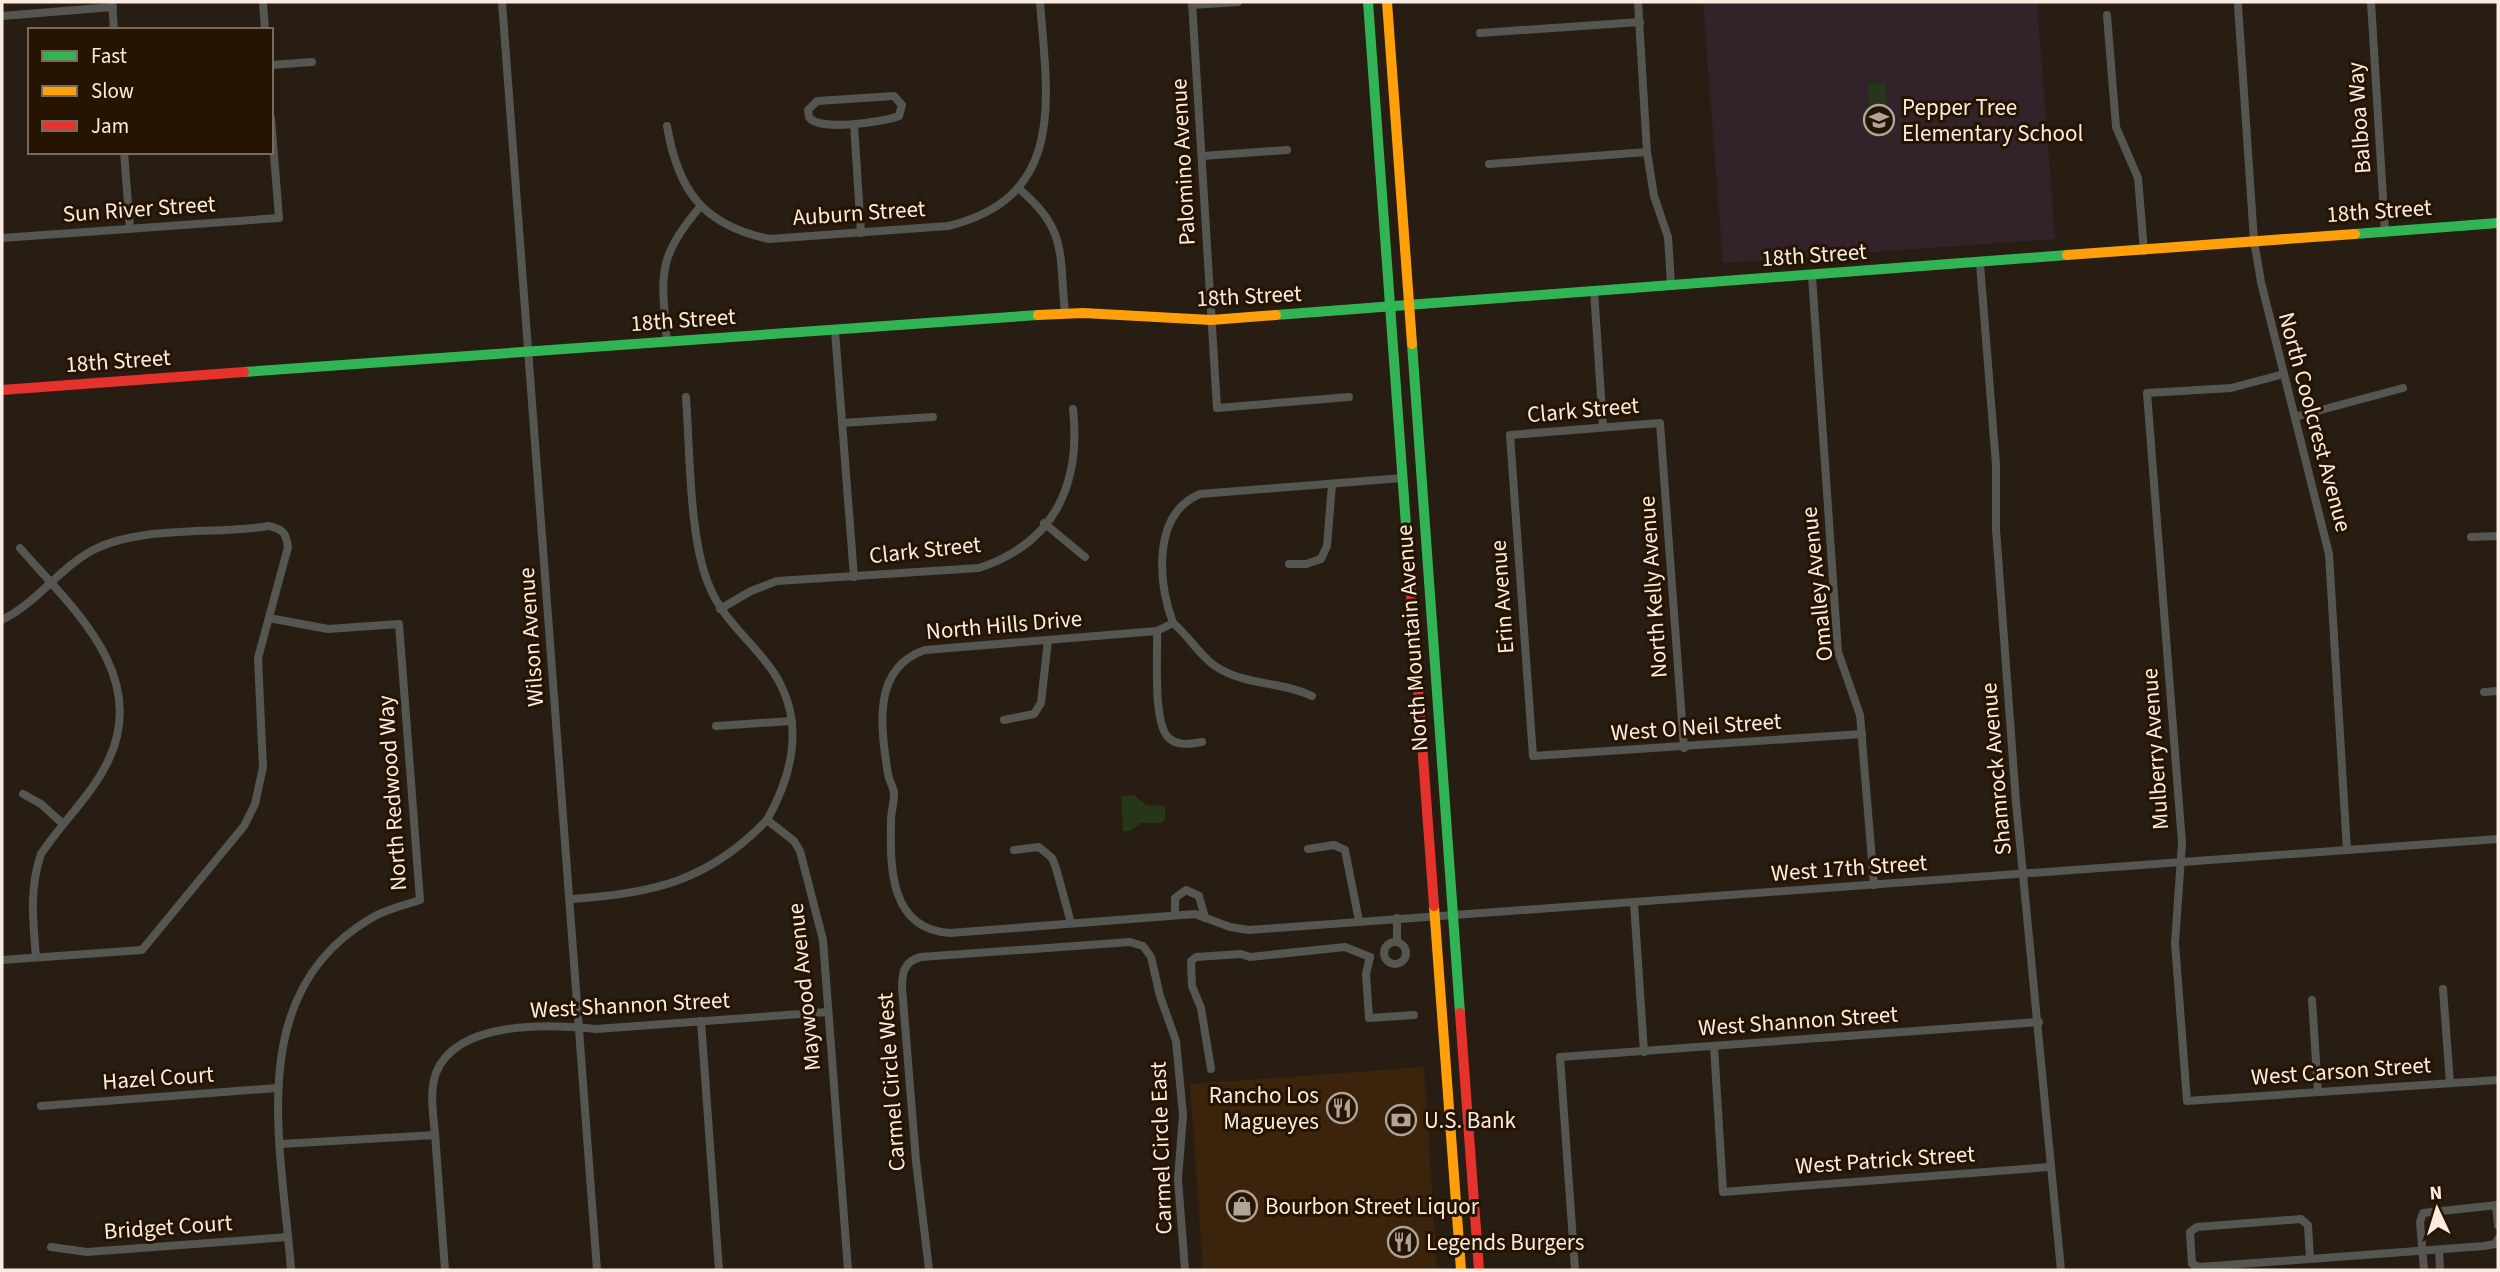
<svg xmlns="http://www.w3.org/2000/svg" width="2500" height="1272" font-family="'Source Sans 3',sans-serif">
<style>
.built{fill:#3b240b}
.education{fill:#32232b}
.green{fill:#253718}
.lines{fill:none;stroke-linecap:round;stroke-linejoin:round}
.street{stroke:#555651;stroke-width:8}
.fast{stroke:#30b455;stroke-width:10}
.slow{stroke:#ff9f0a;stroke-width:10}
.jam{stroke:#e5322d;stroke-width:10}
.labels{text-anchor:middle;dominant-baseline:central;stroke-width:6;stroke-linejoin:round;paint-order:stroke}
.poi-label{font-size:23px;fill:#faece0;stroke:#261402;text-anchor:start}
.street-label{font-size:23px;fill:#faece0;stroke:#261402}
</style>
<rect width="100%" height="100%" fill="#281d12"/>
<path class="built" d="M1424,1067L1437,1270H1203L1190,1084Z"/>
<path class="education" d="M1703,2H2037L2055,239L1723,263Z"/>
<g class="green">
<path d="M1885,83L1890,135L1870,136L1868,84Z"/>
<path d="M1134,795L1146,805L1165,806V819L1161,823H1141L1130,831H1123L1121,796Z"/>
</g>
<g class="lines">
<g class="street">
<path d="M112,2L114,30"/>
<path d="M263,2L265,30"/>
<path d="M502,2L597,1270"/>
<path d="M1192,2L1217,408L1349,397"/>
<path d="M1638,2L1647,152L1654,196L1668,237L1671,284"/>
<path d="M2371,2L2385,231"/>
<path d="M1192,5L1238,2"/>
<path d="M2238,5L2254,241L2261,282L2329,554L2347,850"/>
<path d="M2107,15L2116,127L2138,178L2144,251"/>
<path d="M2,16L113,7"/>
<path d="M1480,33L1640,22"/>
<path d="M271,65L312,62"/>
<path d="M894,96L902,105L899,116C884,122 817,132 809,117L808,110L817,101Z"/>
<path d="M854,124L861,233"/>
<path d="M667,126C678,191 703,225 769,239L948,226C1068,197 1047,97 1040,2"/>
<path d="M124,152L130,229"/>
<path d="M1203,156L1287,150"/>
<path d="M1489,164L1647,152"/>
<path d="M1018,188C1068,229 1059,254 1065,313"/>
<path d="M2,238L279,218L271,118"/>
<path d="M1980,264L1996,465V529L2016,802L2061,1270"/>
<path d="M1812,276L1838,652L1860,715L1874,885"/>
<path d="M1594,290L1603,427"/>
<path d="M835,331L854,577"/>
<path d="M667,342C662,277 655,259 700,207"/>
<path d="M2284,374L2231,388L2147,393L2182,843L2175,943L2187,1101L2498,1080"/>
<path d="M686,397C690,450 689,536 708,583C723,622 752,640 774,673C805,721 793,774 767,820L794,841L800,851L823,940L848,1270"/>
<path d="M2295,417L2403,388"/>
<path d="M842,423L933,417"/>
<path d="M1402,478L1200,494C1152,514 1158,582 1173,623L1157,631L925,650C871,668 881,729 888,774C889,782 894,787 894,794C894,803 891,812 891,821C890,869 890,929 950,933L1195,914L1230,927L1249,930L2498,839"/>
<path d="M1044,523L1085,557"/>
<path d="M2471,537L2498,536"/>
<path d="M20,548C70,606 149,673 109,759C93,794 62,822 41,854C29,889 33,921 36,957"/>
<path d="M1289,564H1306L1321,559L1327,546L1332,484"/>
<path d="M720,609L751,591L777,581L979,568C1055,543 1081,484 1073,409"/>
<path d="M269,618L328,629L399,624L420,900C405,905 388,909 375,916C241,991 282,1145 291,1270"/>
<path d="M2,620C37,603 60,567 95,549C143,525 216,535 269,526C283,529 286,533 288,547L258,658L263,767L255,804L244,826L142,950L2,960"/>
<path d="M1173,623C1189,636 1198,654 1215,666C1245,686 1281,681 1312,696"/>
<path d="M1157,631C1158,654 1152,726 1170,739C1179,746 1191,744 1202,742"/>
<path d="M2484,692L2498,691"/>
<path d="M1004,720L1034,714L1041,703L1048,640"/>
<path d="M716,726L792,721"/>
<path d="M1684,748L1660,423L1510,435L1533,756L1862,734"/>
<path d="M23,794L41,804L62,823"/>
<path d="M1308,849L1334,845L1345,850L1359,921"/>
<path d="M1014,850L1039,847L1052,858L1056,868L1071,923"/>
<path d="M571,899C652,894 709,881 767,820"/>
<path d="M1634,903L1644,1052"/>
<path d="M1175,915V898L1186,890L1199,896L1205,918"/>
<circle cx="1395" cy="953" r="11"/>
<path d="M1397,942V918"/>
<path d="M1370,957L1366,974L1369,1018L1414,1015"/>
<path d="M2443,989L2450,1083"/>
<path d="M2312,1000L2318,1092"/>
<path d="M701,1021L719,1270"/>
<path d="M1714,1046L1723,1192L2049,1167"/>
<path d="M1211,1069L1201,1008L1192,986L1191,961L1196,957L1241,954L1250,957L1345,947L1370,957"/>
<path d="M41,1106L277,1088"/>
<path d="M281,1144L435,1135"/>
<path d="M2496,1205L2498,1225"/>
<path d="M2301,1219L2308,1225L2310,1259L2199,1267L2192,1264L2190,1232L2197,1227Z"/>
<path d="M51,1247L87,1252L288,1237"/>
<path d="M2439,1250L2440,1270"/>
<path d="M2310,1259L2484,1246L2495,1244L2498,1239"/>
<path d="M445,1270C442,1229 439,1188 436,1147C435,1124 428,1095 436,1073C457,1020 549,1024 596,1029L828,1012"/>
<path d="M929,1270L916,1161L902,987C902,971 905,961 921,957L1130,942L1143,946L1151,957L1160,996L1176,1041L1183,1115L1178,1179L1185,1270"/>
<path d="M1575,1270L1560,1057L2039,1022"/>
<path d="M2424,1270L2420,1222L2423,1213L2498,1205"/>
</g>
<g class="fast">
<path d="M1368,2L1408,553"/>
<path d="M2355,234L2498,223"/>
<path d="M1276,315L2067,255"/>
<path d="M1412,344L1460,1013"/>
<path d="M244,372L1038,315"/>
</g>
<g class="slow">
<path d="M1387,2L1412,344"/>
<path d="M2067,255L2355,234"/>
<path d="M1038,315L1083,313L1211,320L1276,315"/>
<path d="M1434,906L1461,1270"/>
</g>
<g class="jam">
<path d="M2,390L244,372"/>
<path d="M1408,553L1434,906"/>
<path d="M1460,1013L1479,1270"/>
</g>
</g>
<defs>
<g id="school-ring" transform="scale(1.575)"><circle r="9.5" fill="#261402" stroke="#b0a498" stroke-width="1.5"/><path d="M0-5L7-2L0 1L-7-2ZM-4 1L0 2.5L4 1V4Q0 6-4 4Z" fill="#b0a498"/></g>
<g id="restaurant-ring" transform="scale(1.575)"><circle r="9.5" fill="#261402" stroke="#b0a498" stroke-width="1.5"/><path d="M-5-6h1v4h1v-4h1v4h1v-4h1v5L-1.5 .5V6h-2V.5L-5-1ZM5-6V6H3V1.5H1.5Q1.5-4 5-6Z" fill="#b0a498"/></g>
<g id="bank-ring" transform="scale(1.575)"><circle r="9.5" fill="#261402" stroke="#b0a498" stroke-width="1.5"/><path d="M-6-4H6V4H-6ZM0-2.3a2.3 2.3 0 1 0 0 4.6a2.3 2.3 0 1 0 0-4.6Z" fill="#b0a498"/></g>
<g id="shop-ring" transform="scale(1.575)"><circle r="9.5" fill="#261402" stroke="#b0a498" stroke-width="1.5"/><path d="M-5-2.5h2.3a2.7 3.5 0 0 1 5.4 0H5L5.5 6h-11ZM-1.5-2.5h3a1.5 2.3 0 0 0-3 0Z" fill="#b0a498"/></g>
</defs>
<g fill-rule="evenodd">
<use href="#school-ring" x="1879" y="120"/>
<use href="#restaurant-ring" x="1342" y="1108"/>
<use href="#bank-ring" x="1401" y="1120"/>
<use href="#shop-ring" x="1242" y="1206"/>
<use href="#restaurant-ring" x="1403" y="1242"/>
</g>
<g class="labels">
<g class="poi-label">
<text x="1902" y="107">Pepper Tree<tspan x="1902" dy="26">Elementary School</tspan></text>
<text x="1319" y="1095" text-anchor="end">Rancho Los<tspan x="1319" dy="26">Magueyes</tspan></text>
<text x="1424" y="1120">U.S. Bank</text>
<text x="1265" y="1206">Bourbon Street Liquor</text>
<text x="1426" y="1242">Legends Burgers</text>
</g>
<g class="street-label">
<text transform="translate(2359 118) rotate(-94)">Balboa Way</text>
<text transform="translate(1183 162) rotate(-93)">Palomino Avenue</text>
<text transform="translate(139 209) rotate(-4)">Sun River Street</text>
<text transform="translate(2379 211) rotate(-4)">18th Street</text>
<text transform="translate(859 213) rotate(-4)">Auburn Street</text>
<text transform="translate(1814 255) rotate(-4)">18th Street</text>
<text transform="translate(1249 296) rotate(-3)">18th Street</text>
<text transform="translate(683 320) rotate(-4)">18th Street</text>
<text transform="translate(118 361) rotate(-4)">18th Street</text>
<text transform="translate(1583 410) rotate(-5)">Clark Street</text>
<text transform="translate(2315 422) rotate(75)">North Coolcrest Avenue</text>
<text transform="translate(925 550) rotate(-6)">Clark Street</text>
<text transform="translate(1817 584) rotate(-96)">Omalley Avenue</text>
<text transform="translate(1653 587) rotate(-94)">North Kelly Avenue</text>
<text transform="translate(1502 597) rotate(-94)">Erin Avenue</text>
<text transform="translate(1004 625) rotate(-5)">North Hills Drive</text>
<text transform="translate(531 637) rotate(-94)">Wilson Avenue</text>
<text transform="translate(1412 638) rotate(-94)">North Mountain Avenue</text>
<text transform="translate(1696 727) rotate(-4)">West O Neil Street</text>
<text transform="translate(2155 749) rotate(-94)">Mulberry Avenue</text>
<text transform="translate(1996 769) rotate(-95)">Shamrock Avenue</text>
<text transform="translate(392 793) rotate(-94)">North Redwood Way</text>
<text transform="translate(1849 868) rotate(-4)">West 17th Street</text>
<text transform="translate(804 987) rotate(-96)">Maywood Avenue</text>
<text transform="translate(630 1005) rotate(-3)">West Shannon Street</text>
<text transform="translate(1798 1021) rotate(-4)">West Shannon Street</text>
<text transform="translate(2341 1071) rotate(-4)">West Carson Street</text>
<text transform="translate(158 1078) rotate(-4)">Hazel Court</text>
<text transform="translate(891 1082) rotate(-94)">Carmel Circle West</text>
<text transform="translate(1161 1148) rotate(-92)">Carmel Circle East</text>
<text transform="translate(1885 1160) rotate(-4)">West Patrick Street</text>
<text transform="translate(168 1227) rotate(-4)">Bridget Court</text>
</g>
</g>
<rect width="2500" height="1272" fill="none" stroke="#faece0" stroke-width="7"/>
<rect x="28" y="28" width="245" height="126" fill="#261402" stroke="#7b6a5b" stroke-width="2"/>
<rect x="42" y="51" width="35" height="10" fill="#30b455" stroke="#7b6a5b" stroke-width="2"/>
<text x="91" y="63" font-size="21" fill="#faece0">Fast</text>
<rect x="42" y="86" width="35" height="10" fill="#ff9f0a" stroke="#7b6a5b" stroke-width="2"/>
<text x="91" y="98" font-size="21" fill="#faece0">Slow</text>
<rect x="42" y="121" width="35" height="10" fill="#e5322d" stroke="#7b6a5b" stroke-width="2"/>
<text x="91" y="133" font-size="21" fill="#faece0">Jam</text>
<g transform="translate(2437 1209) rotate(356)" stroke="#261402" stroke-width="5" paint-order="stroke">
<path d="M0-5L12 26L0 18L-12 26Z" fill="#faece0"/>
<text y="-10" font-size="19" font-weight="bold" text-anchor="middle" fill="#faece0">N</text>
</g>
</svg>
